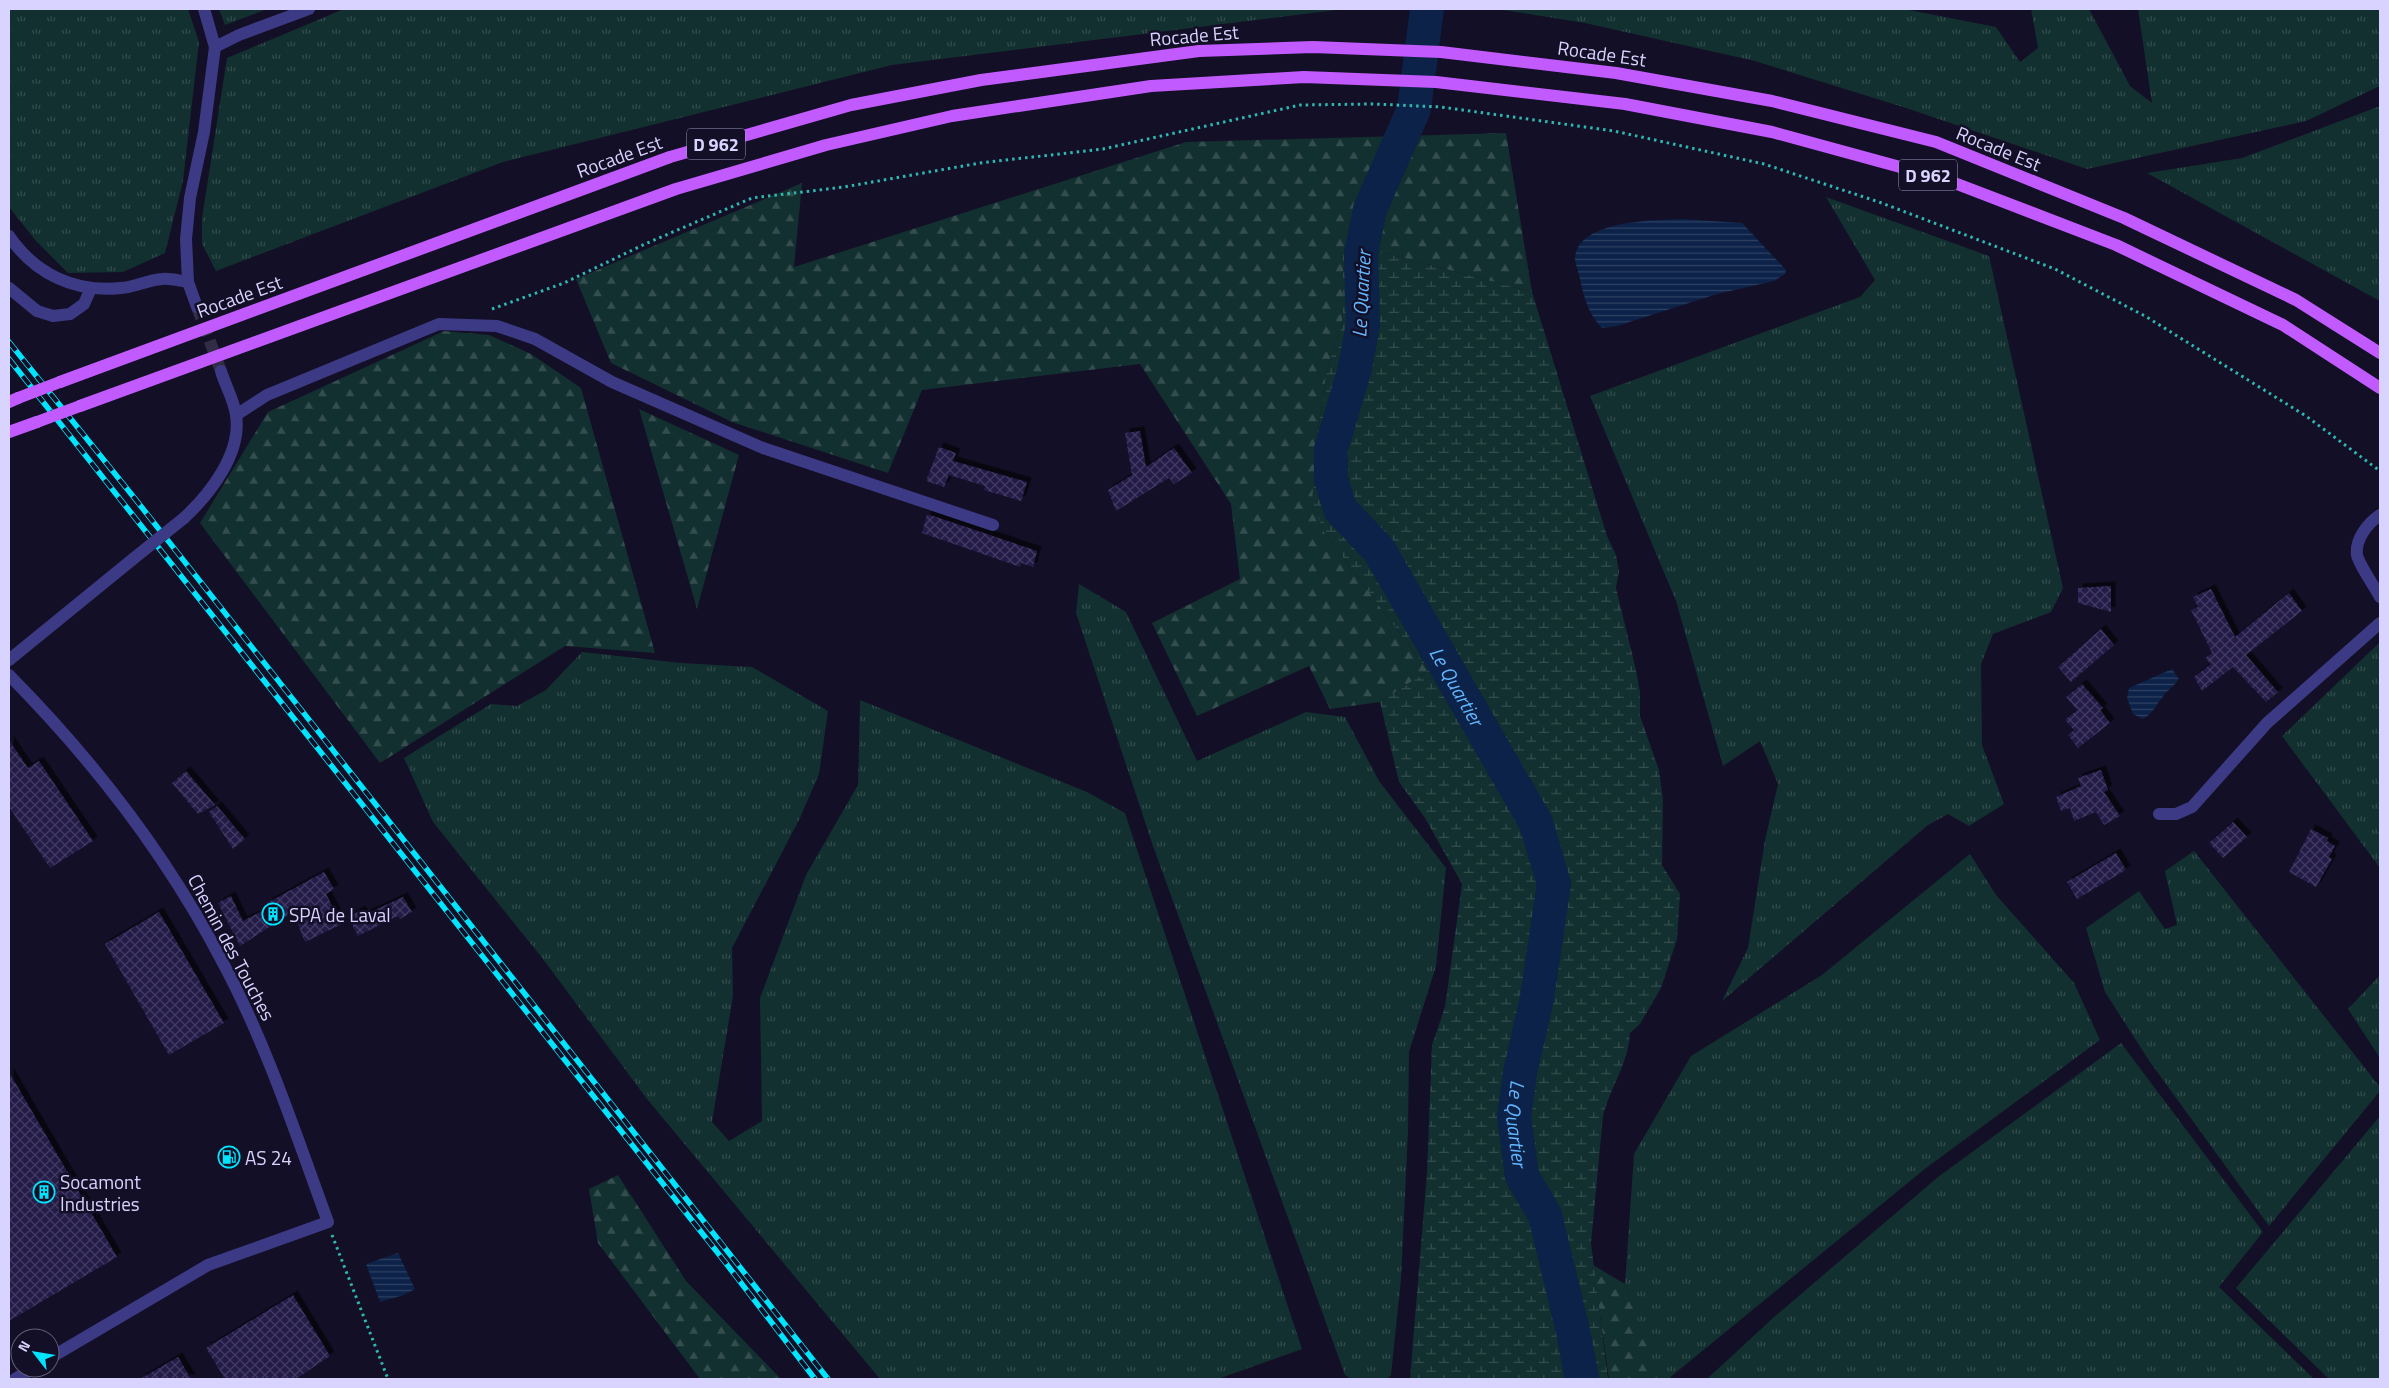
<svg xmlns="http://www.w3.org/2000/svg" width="2389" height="1388" font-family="'Titillium Web',sans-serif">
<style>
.grass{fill:url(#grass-tufts)}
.forest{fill:url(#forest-firs)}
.wetland{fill:url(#wetland-marsh)}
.water{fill:url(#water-rules)}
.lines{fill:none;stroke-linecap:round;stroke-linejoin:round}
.river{stroke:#0c2248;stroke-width:34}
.building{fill:url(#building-cross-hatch);filter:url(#shadow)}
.minor-tunnel{stroke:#312d47;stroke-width:12;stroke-dasharray:12 6;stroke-linecap:butt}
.path{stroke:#2fb8b0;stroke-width:3;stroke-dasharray:2.5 4;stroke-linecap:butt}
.minor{stroke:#3d3a85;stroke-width:12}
.major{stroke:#c25bff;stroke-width:12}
.rail-casing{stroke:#00e5ff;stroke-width:5.5}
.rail{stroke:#130f26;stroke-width:4;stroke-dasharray:11;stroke-linecap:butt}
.minor-bridge{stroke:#3d3a85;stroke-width:12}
.major-bridge{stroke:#c25bff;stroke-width:12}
.labels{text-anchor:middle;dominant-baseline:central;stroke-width:5;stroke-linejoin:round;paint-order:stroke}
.shield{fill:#130f26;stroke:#9e99be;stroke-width:1}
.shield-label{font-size:18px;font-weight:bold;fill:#d9d4ff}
.street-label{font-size:19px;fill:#d9d4ff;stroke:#130f26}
.poi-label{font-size:19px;fill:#d9d4ff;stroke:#130f26;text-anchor:start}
.water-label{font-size:20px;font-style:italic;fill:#62b6ff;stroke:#130f26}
</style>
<defs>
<pattern id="grass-tufts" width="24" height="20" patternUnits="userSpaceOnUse" patternTransform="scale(1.25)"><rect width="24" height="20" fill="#12302f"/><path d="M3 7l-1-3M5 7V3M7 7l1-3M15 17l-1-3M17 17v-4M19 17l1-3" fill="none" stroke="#344d4e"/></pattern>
<pattern id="forest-firs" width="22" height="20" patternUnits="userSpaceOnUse" patternTransform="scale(1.25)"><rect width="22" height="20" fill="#12302f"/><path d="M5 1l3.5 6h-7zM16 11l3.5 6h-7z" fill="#344d4e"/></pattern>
<pattern id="wetland-marsh" width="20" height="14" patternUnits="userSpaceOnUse" patternTransform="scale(1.25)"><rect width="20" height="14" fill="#12302f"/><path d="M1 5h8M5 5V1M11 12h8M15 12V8" fill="none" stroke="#344d4e"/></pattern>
<pattern id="water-rules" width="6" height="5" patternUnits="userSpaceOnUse" patternTransform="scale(1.25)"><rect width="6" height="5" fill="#0c2248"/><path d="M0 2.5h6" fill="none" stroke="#2f4163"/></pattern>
<pattern id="building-cross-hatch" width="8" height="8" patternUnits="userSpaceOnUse" patternTransform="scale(1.25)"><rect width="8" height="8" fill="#241b47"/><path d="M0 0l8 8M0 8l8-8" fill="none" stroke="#433b63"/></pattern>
<filter id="shadow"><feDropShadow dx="4.5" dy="-4.5" stdDeviation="0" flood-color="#0009"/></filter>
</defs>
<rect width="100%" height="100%" fill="#130f26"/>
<g class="grass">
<path d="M9,9H188L199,42L183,181L165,253L123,272L68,273L36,241L9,207Z"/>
<path d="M219,9H267L225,25Z"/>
<path d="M344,9H1344L892,65L503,162L216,271L202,244V218L227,58Z"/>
<path d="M1497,9H1904L1996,27L2020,62L2038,48L2031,9H2089L2130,86L2152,103L2138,9H2380V86L2306,121L2087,169L1906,108L1755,61L1585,23Z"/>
<path d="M2380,106V301L2147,173L2242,158Z"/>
<path d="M1826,197L1989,256L2063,588L2051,612L1993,634L1981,664L1982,745L2004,804L1969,826L1948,814L1928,825L1722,1001L1748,948L1765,840L1778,784L1760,741L1723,766L1676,601L1590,396L1860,297L1875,280Z"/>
<path d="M1079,584L1126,612L1197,761L1306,712L1345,717L1379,781L1446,868L1436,966L1409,1052L1408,1132L1401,1279L1391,1375L1387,1379H1351L1345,1375L1153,846L1076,613Z"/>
<path d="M2380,642V868L2282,736Z"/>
<path d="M582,652L681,663L752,667L828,711L819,774L799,820L732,948L733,996L712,1122L729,1141L762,1121L760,998L806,875L858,785L860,700L1087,792L1125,813L1302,1349L1218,1379H880L647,1099L543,959L433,822L404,758L491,704L517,706L546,690Z"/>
<path d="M2194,851L2380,1087V1091L2269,1226L2150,1062L2105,992L2086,928L2139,891L2165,929L2177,925L2165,871Z"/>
<path d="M1970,854L1996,895L2074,983L2100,1040L1926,1168L1668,1379H1657L1625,1284L1634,1154L1691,1056L1822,975Z"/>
<path d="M2380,975V1058L2348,1009Z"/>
<path d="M2121,1043L2263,1232L2219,1287L2314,1379H1707L1773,1318L1938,1177Z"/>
<path d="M2380,1116V1379H2329L2236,1288Z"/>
</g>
<g class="forest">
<path d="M1506,133L1532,292L1389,254L1343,247V314L1341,328L1327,369L1317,439L1324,532L1428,671L1380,702L1330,709L1309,666L1197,716L1152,623L1240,579L1231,504L1140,364L922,390L888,473L732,422L611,363L576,279L802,183L794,267L1186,142Z"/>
<path d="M444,331L489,335L531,354L581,388L655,653L565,646L380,763L200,523L268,412Z"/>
<path d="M639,409L739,455L697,609Z"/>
<path d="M618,1175L686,1281L781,1379H700L598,1243L589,1189Z"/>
<path d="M1593,1265L1625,1284L1659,1379H1609Z"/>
</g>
<path class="wetland" d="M1343,247L1389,254L1532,292L1607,536L1616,555L1619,571L1616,588L1636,670L1640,692V716L1659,770L1663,800L1662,865L1680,894L1677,939L1661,988L1640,1024L1630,1033C1629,1062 1610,1088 1603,1116L1591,1243L1608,1379H1410L1427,1172L1432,1045L1445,1007L1462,884L1425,818L1399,782L1380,702L1428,671L1324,532L1312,501L1317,439L1327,369L1341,328L1343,314Z"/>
<g class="water">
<path d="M1682,219L1742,223L1786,270L1785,274L1774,281L1717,294L1617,326L1602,328C1588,314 1584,297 1580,279C1579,273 1576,266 1575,260C1575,220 1655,220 1682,219Z"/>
<path d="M2172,669L2179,679C2175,685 2169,689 2165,694C2157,703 2154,713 2143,719L2133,714L2127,698L2129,688Z"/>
<path d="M398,1253L415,1289L404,1295L380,1302L366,1264Z"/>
</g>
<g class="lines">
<path class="river" id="s1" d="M1427,9L1414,109L1370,209L1361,254L1363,325L1354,372L1331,449V479L1340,509L1379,550L1536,823L1554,884L1537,998L1520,1073L1514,1117L1522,1176L1545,1215L1573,1331L1582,1379"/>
</g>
<g class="building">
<path d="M1140,431L1146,467L1174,448L1192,473L1174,484L1169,478L1116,511L1108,490L1132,475L1125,433Z"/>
<path d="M939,447L956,453L953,461L1027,482L1021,501L984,490L985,486L949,475L944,487L926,481Z"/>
<path d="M927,514L1037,551L1033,567L1021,563L1020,567L922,533Z"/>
<path d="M2111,586V612L2078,603V588Z"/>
<path d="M2211,589L2235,637L2289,593L2302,611L2246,655L2278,692L2266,702L2233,667L2202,691L2194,677L2211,664L2205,658L2212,653L2191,610L2198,607L2193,597Z"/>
<path d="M2101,629L2114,645L2071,682L2058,667Z"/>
<path d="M2082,684L2103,708L2100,710L2110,723L2078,748L2068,735L2074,730L2065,720L2077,710L2066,697Z"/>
<path d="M9,740L28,768L39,761L93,841L50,868L9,807Z"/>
<path d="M2101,770L2108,790L2104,792L2120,816L2104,825L2096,812L2074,821L2070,808L2061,811L2056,797L2081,786L2078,778Z"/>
<path d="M186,771L215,805L198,814L172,783Z"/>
<path d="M217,806L245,839L233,849L209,812Z"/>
<path d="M2233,822L2247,837L2223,858L2209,843Z"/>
<path d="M2311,829L2328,838L2327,841L2335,846L2329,857L2332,859L2316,887L2289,872Z"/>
<path d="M2116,853L2126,870L2077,899L2067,882Z"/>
<path d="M324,872L334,889L326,894L342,924L305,942L293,912L240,946L218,903L231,896L243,921L270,907L267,903Z"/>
<path d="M403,897L412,912L400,919L398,916L358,936L348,917L361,910L364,915Z"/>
<path d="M159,912L224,1023L169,1055L105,944Z"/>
<path d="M9,1072L117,1257L9,1321Z"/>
<path d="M293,1295L330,1356L296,1379H225L206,1348Z"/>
<path d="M178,1357L191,1379H140Z"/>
</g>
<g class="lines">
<path class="minor-tunnel" d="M197,307L221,371"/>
<g class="path">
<path d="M492,309L564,283L645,244L752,198L844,187L980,163L1103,149L1300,105L1373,104L1441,107L1614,131L1764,164L1879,202L2055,269L2145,316L2306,416L2380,471"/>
<path d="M332,1235L388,1379"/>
</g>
<g class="minor">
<path d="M204,9L215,47"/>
<path d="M9,236C35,274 75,293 121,288C134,287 148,280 162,279C170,278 180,281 188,282"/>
<path d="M9,288L37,311L53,316L70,314L84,304L91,288"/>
<path d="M197,307L188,282L186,239L190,198L204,132L215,47L239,35L309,9"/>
<path d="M236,415L267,395L439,324L497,326L535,339L612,382L763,448L993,525"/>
<path d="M2380,515C2368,523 2355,539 2357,555C2359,565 2375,587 2380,597"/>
<path d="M184,518C210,494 242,453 236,415C234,400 225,385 221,371"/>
<path d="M9,660L133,559"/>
<path d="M9,675C93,760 168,857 223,963C267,1045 296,1135 328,1222L208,1265L50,1358"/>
<path d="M2159,814H2176L2192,807L2267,723L2380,623"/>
<path d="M15,1379L34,1368"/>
</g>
<g class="major">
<path d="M60,382L670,157L851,105L981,80L1199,51L1313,47L1441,52L1616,73L1772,101L1936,142L2124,218L2296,300L2380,353"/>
<path d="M9,402L18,398"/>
<path d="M80,406L676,189L826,145L952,116L1151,86L1304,77L1436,82L1625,104L1772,132L1944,179L2116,245L2283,325L2380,388"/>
<path d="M9,432L37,422"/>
</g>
<g class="rail-casing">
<g id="rail">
<path d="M9,342L136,500L828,1379"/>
<path d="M9,359L725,1262L815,1379"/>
</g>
</g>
<use href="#rail" class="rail"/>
<path class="minor-bridge" d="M133,559L184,518"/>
<g class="major-bridge">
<path d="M18,398L60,382"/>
<path d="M37,422L80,406"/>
</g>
</g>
<defs>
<g id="building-ring" transform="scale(1.125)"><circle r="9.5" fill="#130f26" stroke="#00e5ff" stroke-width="1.5"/><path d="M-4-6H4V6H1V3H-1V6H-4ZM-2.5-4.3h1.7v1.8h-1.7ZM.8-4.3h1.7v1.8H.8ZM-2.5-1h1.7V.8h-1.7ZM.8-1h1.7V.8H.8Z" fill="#00e5ff"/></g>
<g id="fuel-ring" transform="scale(1.125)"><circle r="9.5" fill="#130f26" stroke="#00e5ff" stroke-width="1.5"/><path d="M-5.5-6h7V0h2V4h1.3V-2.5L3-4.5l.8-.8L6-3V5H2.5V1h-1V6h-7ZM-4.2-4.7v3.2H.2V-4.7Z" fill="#00e5ff"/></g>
</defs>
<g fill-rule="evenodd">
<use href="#building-ring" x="273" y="914"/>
<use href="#fuel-ring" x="229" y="1157"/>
<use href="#building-ring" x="44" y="1192"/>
</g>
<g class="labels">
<g class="shield">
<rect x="687" y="128.5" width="58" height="31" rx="4"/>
<rect x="1899" y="159.5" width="58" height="31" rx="4"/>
</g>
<g class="shield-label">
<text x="716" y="144">D 962</text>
<text x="1928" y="175">D 962</text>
</g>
<g class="street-label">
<text transform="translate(1194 35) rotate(-5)">Rocade Est</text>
<text transform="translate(1602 53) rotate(8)">Rocade Est</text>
<text transform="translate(1999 148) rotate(22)">Rocade Est</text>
<text transform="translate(619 156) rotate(-20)">Rocade Est</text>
<text transform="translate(239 296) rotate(-20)">Rocade Est</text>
<text transform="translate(232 947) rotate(62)">Chemin des Touches</text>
</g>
<g class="poi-label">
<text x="289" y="914">SPA de Laval</text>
<text x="245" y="1157">AS 24</text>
<text x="60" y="1181">Socamont<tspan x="60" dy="22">Industries</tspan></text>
</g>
<g class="water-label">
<text transform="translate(1361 294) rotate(-87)">Le Quartier</text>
<text stroke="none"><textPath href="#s1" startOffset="730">Le Quartier</textPath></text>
<text stroke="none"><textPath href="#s1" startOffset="1195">Le Quartier</textPath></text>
</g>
</g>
<rect width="2389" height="1388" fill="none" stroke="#d9d4ff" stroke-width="20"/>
<g transform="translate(35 1353) rotate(301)"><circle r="24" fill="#130f26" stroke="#625e7d"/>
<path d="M0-4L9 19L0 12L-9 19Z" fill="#00e5ff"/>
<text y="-8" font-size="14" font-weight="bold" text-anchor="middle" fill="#d9d4ff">N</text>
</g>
</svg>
